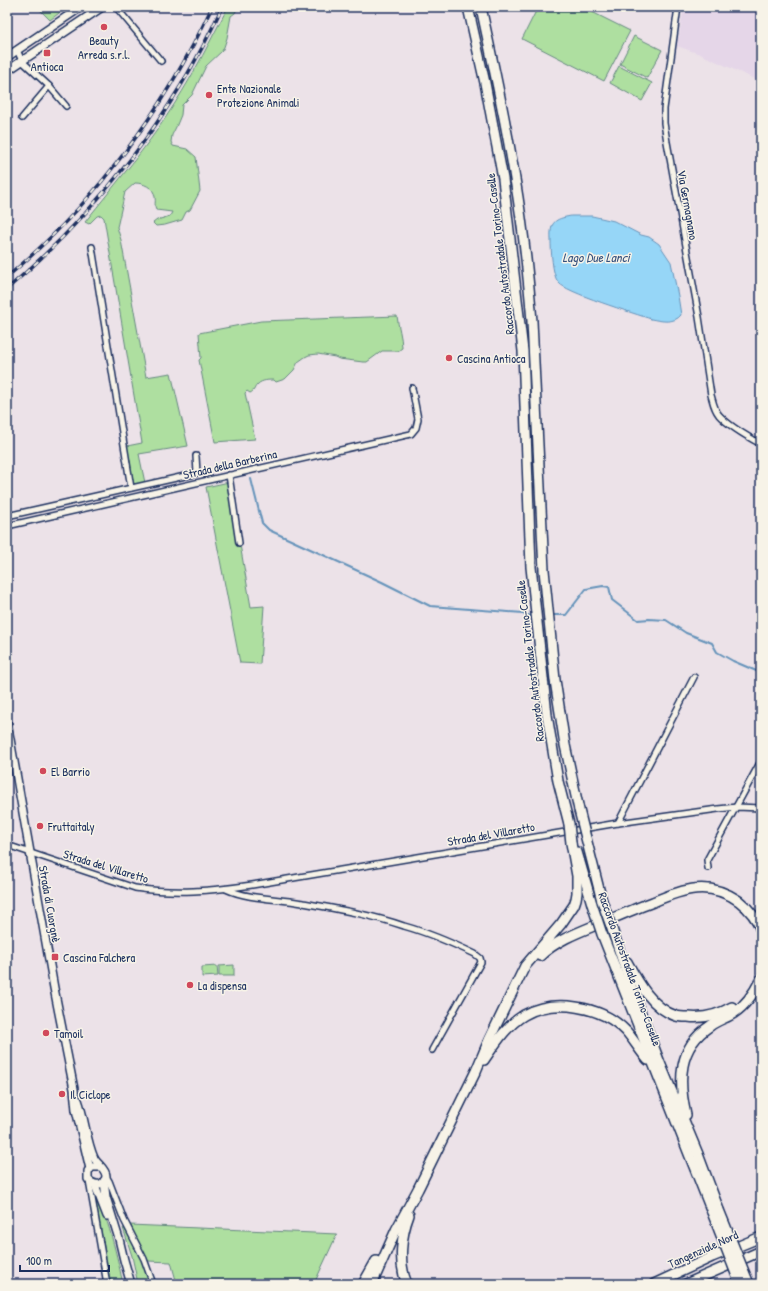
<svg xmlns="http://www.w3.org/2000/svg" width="768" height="1291" font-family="'Patrick Hand',sans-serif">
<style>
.built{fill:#e5d6e8}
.green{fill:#aedfa0;stroke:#64877f}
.water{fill:#96d6f7;stroke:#6593ba}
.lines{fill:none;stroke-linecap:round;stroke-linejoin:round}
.stream{stroke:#6593ba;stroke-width:2}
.street-casing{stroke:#1b2f5e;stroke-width:8}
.secondary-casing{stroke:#1b2f5e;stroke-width:10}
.highway-casing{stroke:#1b2f5e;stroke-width:12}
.street{stroke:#f7f3e8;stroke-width:5}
.secondary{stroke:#f7f3e8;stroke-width:7}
.highway{stroke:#f7f3e8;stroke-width:9}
.rail-casing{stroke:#1b2f5e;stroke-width:3.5}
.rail{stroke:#f7f3e8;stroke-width:2;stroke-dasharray:6;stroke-linecap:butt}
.highway-bridge-casing{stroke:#1b2f5e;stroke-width:12;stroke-linecap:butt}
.highway-bridge{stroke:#f7f3e8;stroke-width:9}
.poi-dot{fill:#d1495b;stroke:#f7f3e8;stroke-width:1.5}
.labels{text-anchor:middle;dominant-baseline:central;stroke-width:3;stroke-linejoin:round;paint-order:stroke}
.poi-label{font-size:12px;fill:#1b2f5e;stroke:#f7f3e8;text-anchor:start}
.street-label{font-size:12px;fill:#1b2f5e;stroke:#f7f3e8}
.water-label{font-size:13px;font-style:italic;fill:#34507d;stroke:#f7f3e8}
</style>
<rect width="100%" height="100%" fill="#ece2e8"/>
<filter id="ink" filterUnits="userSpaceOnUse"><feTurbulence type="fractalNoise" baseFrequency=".025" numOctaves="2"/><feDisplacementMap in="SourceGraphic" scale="8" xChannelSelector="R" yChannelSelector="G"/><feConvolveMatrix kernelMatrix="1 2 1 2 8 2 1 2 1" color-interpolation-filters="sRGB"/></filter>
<g filter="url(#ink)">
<path class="built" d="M684,7H761V82L700,54L677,46Z"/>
<g class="green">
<path d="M37,7L39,8L67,7L50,20Z"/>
<path d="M228,7H238L235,13L231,16L227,38L224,47L222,51L206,66L192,95L182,105L181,115L176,127L172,135L171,142L173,146L187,149L196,157L200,191L190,210L186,212L182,220L165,225L156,226L153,223L157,220L170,216L172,212L156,210C154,205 156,202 155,197C154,187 143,183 135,183L125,192L118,223L117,227L121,240L146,377L171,373L188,446L139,454L145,483L134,485L133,483L127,446L142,443L104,218L101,215L97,216L89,224L85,222C116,183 149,145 175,103C195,72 211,39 228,7Z"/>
<path d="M538,7H582L630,31L604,81L522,39Z"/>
<path d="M634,36L662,50L647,78L620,64Z"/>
<path d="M619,66L652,83L642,101L610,83Z"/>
<path d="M397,316C398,326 402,337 402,348L398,351H382L367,362H363L339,359L335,357L318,354L309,355L305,357L298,362L294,370L285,379L276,382L274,380C269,380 262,380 258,384C254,387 255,391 250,393L247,391L245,393L255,439L215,442L199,360L201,358L199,333L261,321Z"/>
<path d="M229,482L251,607L264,606L260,664L240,663L206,487Z"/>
<path d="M234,965V976H219V966Z"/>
<path d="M217,966L218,976L202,977V967Z"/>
<path d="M94,1194C106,1206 119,1265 123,1284H111Z"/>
<path d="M130,1225L337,1234L314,1284H177L171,1262L148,1261Z"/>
<path d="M123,1228H124C136,1245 144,1265 150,1284H138L132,1256Z"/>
</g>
<path class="water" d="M571,216H592L614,221L641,235L649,237L659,244L671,262L678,296L681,315C674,324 661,321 651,319C636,314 564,292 558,282C552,274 551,250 551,240C550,222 554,219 571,216Z"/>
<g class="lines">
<g class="stream">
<path d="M251,479L262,523L269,530L382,582L430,606L523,613L530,616"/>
<path d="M554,615H566L586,589L603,586L609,587L612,600L638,620L649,619L666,620L686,633L712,643L717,652L733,661L761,673"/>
</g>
<g class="street-casing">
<g id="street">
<path d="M116,7L161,61"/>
<path d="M678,7L664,109V123L667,142L699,317L711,395C713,402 714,409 719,415C729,426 748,437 761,444"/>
<path d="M17,50L22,61L49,86L66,106"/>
<path d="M22,118L49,86"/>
<path d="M92,247L131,488"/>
<path d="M229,475L239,543"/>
<path d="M7,516L194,474L197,473L196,456"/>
<path d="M7,526L411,434L416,428L418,419L412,388"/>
<path d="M618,823L694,677"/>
<path d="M7,845L135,888C175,894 212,891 252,885L618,823L718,809L737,807L761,808"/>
<path d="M708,868L707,860L761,761"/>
<path d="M226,889C250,900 278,898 303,903C337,909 372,915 404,926C429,933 452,943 475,954L480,958L481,962L432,1050"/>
<path d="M106,1176L109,1181L124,1220L144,1259L153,1284"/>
<path d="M89,1181L107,1284"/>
</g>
</g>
<g class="secondary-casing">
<g id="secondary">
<path d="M7,57L81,7"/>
<path d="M7,71L102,7"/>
<path d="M7,722L54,988L74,1089L76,1110L90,1169"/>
<path d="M78,1100C85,1119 86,1140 94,1158C97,1164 106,1169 106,1176C105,1187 93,1186 88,1179V1171L92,1167H99"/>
<path d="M104,1181L106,1197L119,1239L124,1260L131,1284"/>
<path d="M95,1185L107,1216"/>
</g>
</g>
<g class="highway-casing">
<g id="highway">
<path d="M468,7L485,83L503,179L523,351L531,567L547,715L558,781L569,824"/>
<path d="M481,7C493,64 506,121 515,179C523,226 528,273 532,321L544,570L555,680L565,745L579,810"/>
<path d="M586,838L602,901"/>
<path d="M577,852L592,904"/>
<path d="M612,929L635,998L660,1063L698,1154L719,1210"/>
<path d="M602,934L712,1212"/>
<path d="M540,956C560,937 588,929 613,918C626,913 639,907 653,902C683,889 709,880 739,901C749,909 757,918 761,930"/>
<path d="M627,962C638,982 652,1008 676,1016C679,1017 684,1017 688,1017C704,1019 718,1015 732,1007"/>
<path d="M484,1060C495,1044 507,1025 524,1015C554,998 602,1006 626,1031C634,1040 640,1051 648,1060"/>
<path d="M686,1115C678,1081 678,1047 710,1026C717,1020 727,1018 734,1013C746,1005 755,991 761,979"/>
<path d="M363,1284L376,1261"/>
<path d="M372,1284L396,1230L418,1189L476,1071L489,1040L525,966L561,924L574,905L576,899L577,893V876L571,843"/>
<path d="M407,1284C398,1263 401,1236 409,1215"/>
<path d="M654,1284L712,1257L761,1237"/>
<path d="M686,1284L761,1251"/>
</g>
</g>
<use href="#street" class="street"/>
<use href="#secondary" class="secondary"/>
<use href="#highway" class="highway"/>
<g class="rail-casing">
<g id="rail">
<path d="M7,277C94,204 164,110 212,7"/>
<path d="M7,289C97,212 173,116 222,7"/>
</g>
</g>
<use href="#rail" class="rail"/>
<g class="highway-bridge-casing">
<g id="highway-bridge">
<path d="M579,810L586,838"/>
<path d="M569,824L571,843"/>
<path d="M602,901L612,929"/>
<path d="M592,904L602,934"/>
<path d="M719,1210L749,1284"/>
<path d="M712,1212L740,1284"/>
</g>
</g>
<use href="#highway-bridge" class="highway-bridge"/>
</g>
</g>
<g class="poi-dot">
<circle cx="104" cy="27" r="4"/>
<rect x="43" y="49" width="8" height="8" rx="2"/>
<circle cx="209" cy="95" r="4"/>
<circle cx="449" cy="358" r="4"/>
<circle cx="43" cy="771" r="4"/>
<circle cx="40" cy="826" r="4"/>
<rect x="51" y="953" width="8" height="8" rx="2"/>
<circle cx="190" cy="985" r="4"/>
<circle cx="46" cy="1033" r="4"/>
<circle cx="62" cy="1094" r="4"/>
</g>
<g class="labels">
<g class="poi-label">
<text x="104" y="40" text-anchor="middle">Beauty<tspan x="104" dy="14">Arreda s.r.l.</tspan></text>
<text x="47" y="66" text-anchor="middle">Antioca</text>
<text x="217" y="88">Ente Nazionale<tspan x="217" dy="14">Protezione Animali</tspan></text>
<text x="457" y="358">Cascina Antioca</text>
<text x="51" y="771">El Barrio</text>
<text x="48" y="826">Fruttaitaly</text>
<text x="63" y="957">Cascina Falchera</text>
<text x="198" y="985">La dispensa</text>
<text x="54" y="1033">Tamoil</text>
<text x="70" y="1094">Il Ciclope</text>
</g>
<g class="street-label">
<text transform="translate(688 205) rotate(80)">Via Germagnano</text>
<text transform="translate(500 254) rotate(-97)">Raccordo Autostradale Torino-Caselle</text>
<text transform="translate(230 464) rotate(-13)">Strada della Barberina</text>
<text transform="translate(530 661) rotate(-97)">Raccordo Autostradale Torino-Caselle</text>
<text transform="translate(491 834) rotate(-10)">Strada del Villaretto</text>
<text transform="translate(106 866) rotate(17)">Strada del Villaretto</text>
<text transform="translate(50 904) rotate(80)">Strada di Cuorgnè</text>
<text transform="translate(630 969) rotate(70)">Raccordo Autostradale Torino-Caselle</text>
<text transform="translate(703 1249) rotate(-24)">Tangenziale Nord</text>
</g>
<g class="water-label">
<text x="596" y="257">Lago Due Lanci</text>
</g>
</g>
<rect width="768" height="1291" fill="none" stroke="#f7f3e8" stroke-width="24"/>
<rect x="12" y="12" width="744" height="1267" fill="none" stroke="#1b2f5e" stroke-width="1.5" filter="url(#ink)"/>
<path d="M20 1265v6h89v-6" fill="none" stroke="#1b2f5e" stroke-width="2"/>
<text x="26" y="1265" font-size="12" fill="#1b2f5e" stroke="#f7f3e8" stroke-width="3" paint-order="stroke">100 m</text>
</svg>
